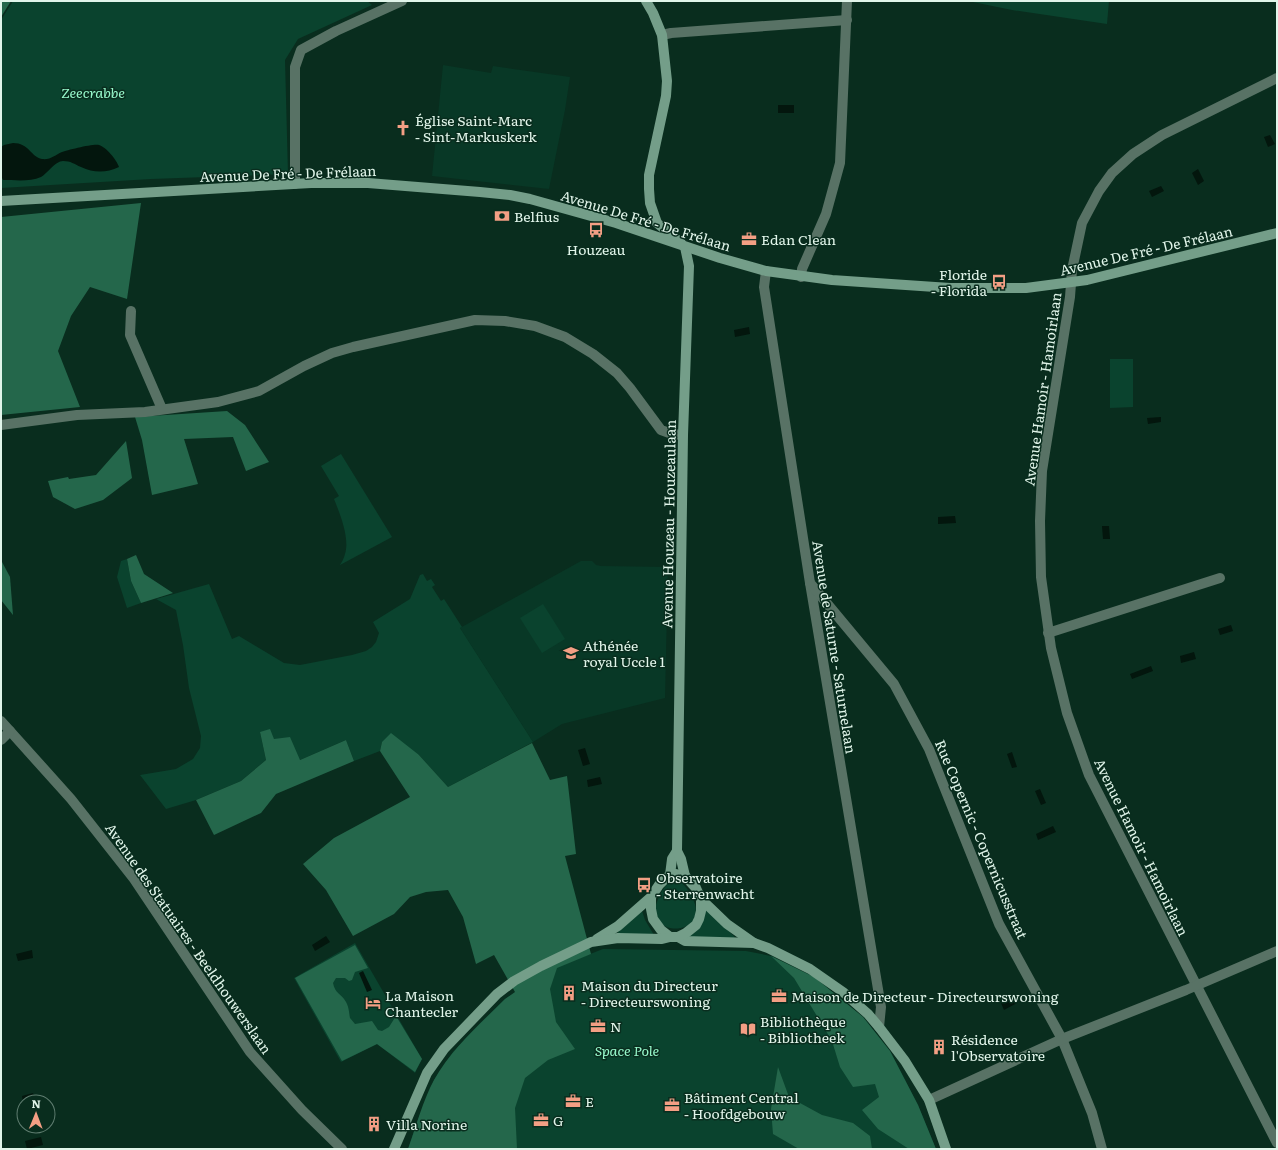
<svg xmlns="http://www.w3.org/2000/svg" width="1278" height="1150" font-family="Literata,serif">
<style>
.built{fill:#083826}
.green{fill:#0a432e}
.forest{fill:#24674b}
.water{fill:#03160d}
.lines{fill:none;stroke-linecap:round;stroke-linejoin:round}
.street{stroke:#587265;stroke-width:10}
.secondary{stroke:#749e89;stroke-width:10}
.labels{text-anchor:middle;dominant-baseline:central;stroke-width:3;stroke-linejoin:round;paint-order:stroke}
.park-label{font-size:14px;font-style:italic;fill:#97f8cb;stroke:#092d1e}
.poi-label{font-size:14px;fill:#e1f5ea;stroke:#092d1e;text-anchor:start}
.street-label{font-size:14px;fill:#e1f5ea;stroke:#092d1e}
</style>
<rect width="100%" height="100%" fill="#092d1e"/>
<g class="built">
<path d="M443,65L491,73L493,66L570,77L565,110L549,189L432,176Z"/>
<path d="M581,561H592L596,565L601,566L668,567L665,698L562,724L533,742L460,628Z"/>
</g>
<g class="green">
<path d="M13,1H367L372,5L298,39L285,60L288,174L151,179L1,188V20Z"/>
<path d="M968,1H1109L1107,24L1012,10Z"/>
<path d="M1110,359H1133V407L1110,408Z"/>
<path d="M341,454L392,537L340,565C342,562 344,558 345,554C350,538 340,514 334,499L339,496L321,466Z"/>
<path d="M127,559L131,581L141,603L127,608L117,577L121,561Z"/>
<path d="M423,574L427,581L431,579L435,585L432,587L441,601L444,599L462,627L460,628L533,742L448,787L419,755L382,742L380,751L354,761L346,740L300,760L274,739L260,732L266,760L241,781L196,800L166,809L140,775L176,769L193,759L200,748L201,736L189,688L183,645L176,610L156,599L209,584L232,639L239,636L284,663L300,665L352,655L366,651L372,647L376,642L379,633L373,622L410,599L420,575Z"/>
<path d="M543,604L565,639L542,653L520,618Z"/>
<path d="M673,880H679C685,885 689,891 692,897C712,935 649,940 656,905C659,895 664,885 673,880Z"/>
<path d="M706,910L734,936L735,938L688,939Z"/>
<path d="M642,911L645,920L654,935L618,934V932Z"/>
<path d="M355,943L422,1059L415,1073L377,1044L341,1062L294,978Z"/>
<path d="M603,949L746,951L771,956L814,977L863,1017L890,1051L918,1105L936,1149H408L417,1122L434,1080L453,1052L505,999L557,967Z"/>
</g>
<g class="forest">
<path d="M1,1H11L1,17Z"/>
<path d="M141,203L127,299L90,287L71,316L58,351L80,407L1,415V217Z"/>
<path d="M227,411L245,425L269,462L246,471L233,437L184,439L198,484L152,495L142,440L135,417Z"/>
<path d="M126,441L132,478L103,500L75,509L53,497L48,481L68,477L69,479L96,475Z"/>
<path d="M136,555L144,574L173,593L141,603L131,581L127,559Z"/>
<path d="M1,560L10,577L13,615L1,600Z"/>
<path d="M270,729L274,739L290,737L300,760L346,740L354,761L276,794L261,813L214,835L196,800L241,781L266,760L260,732Z"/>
<path d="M391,733L419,755L448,787L532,743L550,780L567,776L576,854L565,856L591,954L557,968L550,989L556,1022L575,1049L548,1060L525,1078L515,1108L517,1149H408C416,1127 423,1100 434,1080C452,1048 480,1024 505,999L515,992L494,955L476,964L463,917L448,890L426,892L410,897L394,914L353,936L326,890L303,864L334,838L410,797L380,751L382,742Z"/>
<path d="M355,945L368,968L355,972L352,980L349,981L345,978H336L333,983C335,994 341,993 346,1002C349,1007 349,1013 350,1018L355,1024L372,1021L378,1030L382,1031L389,1027L396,1016L422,1059L415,1072L377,1044L342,1061L295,978Z"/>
<path d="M771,956L814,977L863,1017L890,1051L918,1105L936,1149H909L878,1129L862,1110L879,1097L875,1084L853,1087L840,1067L832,1041L794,978Z"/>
<path d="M778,1067L789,1097L822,1115L853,1123L870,1136L872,1149H799L773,1134L771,1109Z"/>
</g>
<g class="water">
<rect x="778" y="105" width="16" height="8"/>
<path d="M1270,135L1275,144L1268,147L1264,137Z"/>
<path d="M13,143C29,143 31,157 42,159C51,160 55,155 62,152C67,150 95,143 99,145C106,147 117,160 119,167C106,173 94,173 81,167C74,164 71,161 63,161C55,161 48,173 41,177C30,182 15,180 3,180L1,176V147L4,145Z"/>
<path d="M1198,169L1204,181L1198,185L1192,173Z"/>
<path d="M1161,186L1164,191L1152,197L1149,191Z"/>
<path d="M749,327L750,334L735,337L734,330Z"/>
<path d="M1161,417V422L1148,424L1147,418Z"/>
<path d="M955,516L956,523L938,524V517Z"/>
<path d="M1102,526H1109L1110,539H1103Z"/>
<path d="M1231,625L1233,631L1220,635L1218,629Z"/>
<path d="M1194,652L1196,659L1181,663L1180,656Z"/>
<path d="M1151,666L1153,671L1132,679L1130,674Z"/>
<path d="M585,748L590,764L583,766L578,750Z"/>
<path d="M1012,752L1017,767L1012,768L1007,754Z"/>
<path d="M600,777L602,784L588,787L587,780Z"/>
<path d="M1040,789L1046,803L1041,805L1035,791Z"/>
<path d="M1053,826L1056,832L1038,840L1036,834Z"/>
<path d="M326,936L330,942L315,951L312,945Z"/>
<path d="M32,950L33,958L18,961L16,954Z"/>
<path d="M363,971L372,990L367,992L359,973Z"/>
<path d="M1014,997L1017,1003L1004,1010L1001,1003Z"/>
<path d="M33,1093L35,1099L23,1102L22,1096Z"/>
<path d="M41,1137L43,1145L27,1149L25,1141Z"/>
</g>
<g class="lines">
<g class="street">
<path d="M662,35L671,33L847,20"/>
<path d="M1277,78L1162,135L1133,154L1112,173L1099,191L1082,223L1072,270L1070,297L1042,471L1040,521L1041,577L1051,648L1067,713L1089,775L1277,1143"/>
<path d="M295,184V67L301,50L336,31L402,1"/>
<path d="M766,271L764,287L810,583L881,1007L879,1027"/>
<path d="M801,277L802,269L826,214L840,163L847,1"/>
<path d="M131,311L130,335L162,409"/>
<path d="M1,425L77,415L145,412L218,402L259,391L304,366L332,353L353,347L475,320L505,321L535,326L565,337L593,354L617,373L630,388L661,430L672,434L683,435"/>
<path d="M810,583L894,684L929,749L999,924L1062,1039L1092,1113L1102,1149"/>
<path d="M1048,633L1220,578"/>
<path d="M1,721L71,799L134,879L250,1052L302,1110L342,1149"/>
<path d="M1,740L10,731"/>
<path d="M929,1100L1062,1039L1186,990L1277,951"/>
</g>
<g class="secondary">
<path d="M646,1L653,13L662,35L667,81L666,96L649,175V189L650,203L657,223L681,243"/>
<path d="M1,201L311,183H368L480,192L510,195L530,199L616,223L720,258L766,271L832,280L950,288H1026L1087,280L1277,233"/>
<path d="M670,875L672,859L677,851"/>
<path d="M685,876L681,859L677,851L683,435L689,266L685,247"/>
<path d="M701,899L727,924L754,943"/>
<path d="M678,937L685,941L754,943L768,948L810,969L843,992L868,1014L879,1027L905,1061L929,1100L946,1149"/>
<path d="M597,939L618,926L651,897L659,885L666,878L670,875L675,874L685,876L696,888L701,899V911L699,919L696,925L686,933L678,937H670L661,930L653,919L651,909V897"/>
<path d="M394,1149L427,1073L444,1049L497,994L514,981L541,966L591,942L618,938L662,939L670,937"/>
</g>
</g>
<defs>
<g id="church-bare" transform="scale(1.2)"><path d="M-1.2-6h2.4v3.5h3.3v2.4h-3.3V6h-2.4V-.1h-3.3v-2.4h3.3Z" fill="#f39f84" stroke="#092d1e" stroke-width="2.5" paint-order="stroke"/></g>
<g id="bank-bare" transform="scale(1.2)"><path d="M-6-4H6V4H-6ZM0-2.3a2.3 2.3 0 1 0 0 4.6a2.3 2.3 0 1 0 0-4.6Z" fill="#f39f84" stroke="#092d1e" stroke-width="2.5" paint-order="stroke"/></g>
<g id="bus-bare" transform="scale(1.2)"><path d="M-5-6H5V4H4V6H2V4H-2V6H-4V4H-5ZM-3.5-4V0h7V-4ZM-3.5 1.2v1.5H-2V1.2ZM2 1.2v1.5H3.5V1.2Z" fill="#f39f84" stroke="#092d1e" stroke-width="2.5" paint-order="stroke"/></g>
<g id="office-bare" transform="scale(1.2)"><path d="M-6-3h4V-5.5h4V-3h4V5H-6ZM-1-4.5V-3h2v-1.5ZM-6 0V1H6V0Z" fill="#f39f84" stroke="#092d1e" stroke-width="2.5" paint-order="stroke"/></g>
<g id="school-bare" transform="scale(1.2)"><path d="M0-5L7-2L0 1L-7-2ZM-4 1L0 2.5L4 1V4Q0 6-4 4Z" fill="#f39f84" stroke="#092d1e" stroke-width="2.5" paint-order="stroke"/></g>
<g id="building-bare" transform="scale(1.2)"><path d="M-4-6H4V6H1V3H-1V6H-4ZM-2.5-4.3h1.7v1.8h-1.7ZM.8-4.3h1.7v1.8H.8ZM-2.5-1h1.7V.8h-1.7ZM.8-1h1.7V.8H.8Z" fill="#f39f84" stroke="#092d1e" stroke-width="2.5" paint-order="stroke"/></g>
<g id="hotel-bare" transform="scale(1.2)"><path d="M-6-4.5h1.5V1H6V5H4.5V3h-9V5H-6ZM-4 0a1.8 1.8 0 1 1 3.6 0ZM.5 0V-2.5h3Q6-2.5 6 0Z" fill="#f39f84" stroke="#092d1e" stroke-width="2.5" paint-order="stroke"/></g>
<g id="library-bare" transform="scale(1.2)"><path d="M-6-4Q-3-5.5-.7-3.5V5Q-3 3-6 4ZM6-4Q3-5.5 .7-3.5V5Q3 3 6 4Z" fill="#f39f84" stroke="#092d1e" stroke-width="2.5" paint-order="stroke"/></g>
</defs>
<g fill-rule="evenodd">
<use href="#church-bare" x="403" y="128"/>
<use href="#bank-bare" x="502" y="216"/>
<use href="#bus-bare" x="596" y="230"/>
<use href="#office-bare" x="749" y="239"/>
<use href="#bus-bare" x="999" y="282"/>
<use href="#school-bare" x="571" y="653"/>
<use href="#bus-bare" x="644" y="885"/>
<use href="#building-bare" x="569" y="993"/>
<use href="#office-bare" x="779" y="996"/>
<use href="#hotel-bare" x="373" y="1003"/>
<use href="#office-bare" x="598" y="1026"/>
<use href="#library-bare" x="748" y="1029"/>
<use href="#building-bare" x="939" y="1047"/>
<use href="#office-bare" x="573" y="1101"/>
<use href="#office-bare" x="672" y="1105"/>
<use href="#office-bare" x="541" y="1120"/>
<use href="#building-bare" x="374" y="1124"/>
</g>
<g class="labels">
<g class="park-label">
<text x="93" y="92">Zeecrabbe</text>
<text x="627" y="1050">Space Pole</text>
</g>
<g class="poi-label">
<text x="415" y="120">Église Saint-Marc<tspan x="415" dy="16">- Sint-Markuskerk</tspan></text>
<text x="514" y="216">Belfius</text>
<text x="761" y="239">Edan Clean</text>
<text x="596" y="249" text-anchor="middle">Houzeau</text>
<text x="987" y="274" text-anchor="end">Floride<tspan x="987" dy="16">- Florida</tspan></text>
<text x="583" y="645">Athénée<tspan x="583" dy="16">royal Uccle 1</tspan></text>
<text x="656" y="877">Observatoire<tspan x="656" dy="16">- Sterrenwacht</tspan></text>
<text x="581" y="985">Maison du Directeur<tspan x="581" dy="16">- Directeurswoning</tspan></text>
<text x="385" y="995">La Maison<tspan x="385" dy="16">Chantecler</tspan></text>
<text x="791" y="996">Maison de Directeur - Directeurswoning</text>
<text x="760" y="1021">Bibliothèque<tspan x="760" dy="16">- Bibliotheek</tspan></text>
<text x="610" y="1026">N</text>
<text x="951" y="1039">Résidence<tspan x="951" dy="16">l'Observatoire</tspan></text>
<text x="684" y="1097">Bâtiment Central<tspan x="684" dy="16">- Hoofdgebouw</tspan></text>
<text x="585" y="1101">E</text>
<text x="553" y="1120">G</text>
<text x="386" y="1124">Villa Norine</text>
</g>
<g class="street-label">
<text transform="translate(288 173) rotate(-2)">Avenue De Fré - De Frélaan</text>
<text transform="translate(646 220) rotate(17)">Avenue De Fré - De Frélaan</text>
<text transform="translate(1146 250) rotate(-13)">Avenue De Fré - De Frélaan</text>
<text transform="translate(1042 389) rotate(-82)">Avenue Hamoir - Hamoirlaan</text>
<text transform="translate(668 524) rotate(-89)">Avenue Houzeau - Houzeaulaan</text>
<text transform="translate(835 647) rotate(81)">Avenue de Saturne - Saturnelaan</text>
<text transform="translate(982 839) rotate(67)">Rue Copernic - Copernicusstraat</text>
<text transform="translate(1142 847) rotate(64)">Avenue Hamoir - Hamoirlaan</text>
<text transform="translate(189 938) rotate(55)">Avenue des Statuaires - Beeldhouwerslaan</text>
</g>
</g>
<rect width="1278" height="1150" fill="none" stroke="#e1f5ea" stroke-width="4"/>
<g transform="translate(36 1114) rotate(1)"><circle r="19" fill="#092d1e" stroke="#5f7d70"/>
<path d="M0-3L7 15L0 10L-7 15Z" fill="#f39f84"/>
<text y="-6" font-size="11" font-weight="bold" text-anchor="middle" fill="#e1f5ea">N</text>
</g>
</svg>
